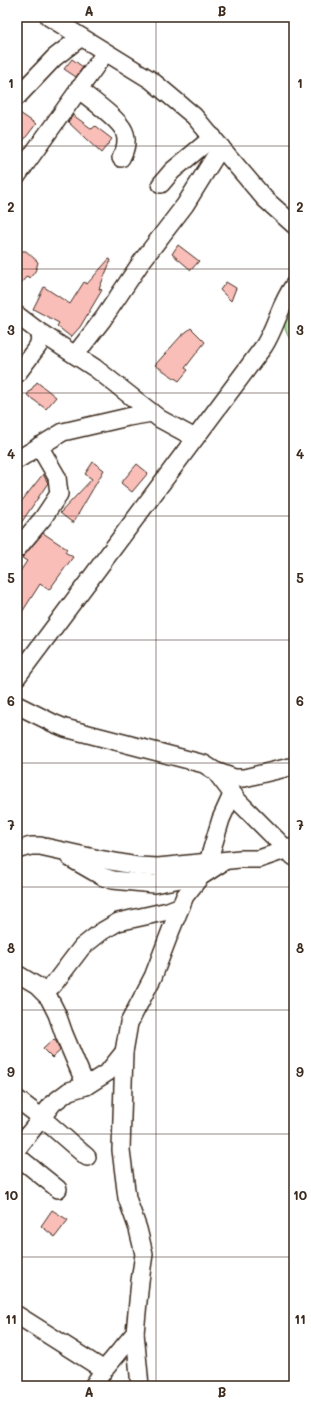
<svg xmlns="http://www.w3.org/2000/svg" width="311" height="1403" font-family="Mali,sans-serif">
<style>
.forest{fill:url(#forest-firs);stroke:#758863}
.building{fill:#fabeb9;stroke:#3b2a1e}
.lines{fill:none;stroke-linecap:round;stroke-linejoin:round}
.minor-casing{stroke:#3b2a1e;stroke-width:20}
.minor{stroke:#fff;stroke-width:17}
.grid{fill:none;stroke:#3b2a1e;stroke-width:1;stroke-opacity:0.55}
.neatline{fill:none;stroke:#3b2a1e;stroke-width:1.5}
.grid-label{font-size:13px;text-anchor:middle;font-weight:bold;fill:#3b2a1e}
</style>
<defs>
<pattern id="forest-firs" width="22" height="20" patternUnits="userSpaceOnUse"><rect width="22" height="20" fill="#afe5a8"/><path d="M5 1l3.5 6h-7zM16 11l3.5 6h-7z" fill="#97c590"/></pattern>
</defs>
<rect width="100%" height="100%" fill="#fff"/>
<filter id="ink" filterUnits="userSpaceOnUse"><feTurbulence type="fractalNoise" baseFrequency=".025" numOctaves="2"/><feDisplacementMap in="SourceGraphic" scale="8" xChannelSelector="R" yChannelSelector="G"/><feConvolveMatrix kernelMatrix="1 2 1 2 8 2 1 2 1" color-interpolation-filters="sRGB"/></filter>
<g filter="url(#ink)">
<path class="forest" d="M294,303V345C281,327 282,321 294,303Z"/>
<g class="building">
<path d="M72,59L83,67L76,77L64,69Z"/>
<path d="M17,111L36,124L17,149Z"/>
<path d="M73,115L92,129L95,126L112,139L101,153L68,122Z"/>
<path d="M178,245L199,261L191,270L172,254Z"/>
<path d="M21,251H26L38,262L36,270L30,278L27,276L17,288V256Z"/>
<path d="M109,259L111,260L99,289L102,290L80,327L71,337L57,326L59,323L33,309L44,287L70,304L84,282L87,284Z"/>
<path d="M226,282L236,288L231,301L220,290Z"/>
<path d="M191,328L205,342L185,368L188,370L179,381L155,365L181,336Z"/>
<path d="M37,382L56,397L46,409L27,395Z"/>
<path d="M93,462L104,470L73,523L60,513L92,479L85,474Z"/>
<path d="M137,464L148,473L132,492L121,483Z"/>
<path d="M43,474L48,483L17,529L19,531L17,533V507Z"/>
<path d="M43,533L67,549L65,552L73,557L49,590L40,584L17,620V576L27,561L22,558Z"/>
<path d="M54,1039L57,1043L60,1051L52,1058L43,1049Z"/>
<path d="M52,1210L68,1220L55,1237L41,1226Z"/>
</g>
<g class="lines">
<g class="minor-casing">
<g id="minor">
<path d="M49,17L151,80L194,116L265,199L294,225"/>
<path d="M78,89C89,98 119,119 124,131C128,140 126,149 121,158"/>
<path d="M17,97L54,58L81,37"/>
<path d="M17,176L105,53"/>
<path d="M161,184L172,171L213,137"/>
<path d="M17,315L38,331L95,368L160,419L195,438"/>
<path d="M75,355L103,319L142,261L185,205L221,147"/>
<path d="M17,374L38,346L40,339L38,331"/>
<path d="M17,460L63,432L128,417L152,413"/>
<path d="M17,549L43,518L59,494L57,477L39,446"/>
<path d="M17,677L264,346C276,327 280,304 294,285"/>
<path d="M17,705L53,723L65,728L204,764L215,771L234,778H244L294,766"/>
<path d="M215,771L238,801L294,857"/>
<path d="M17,850L31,846H40L99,859L138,866L158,867L240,859H259L294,847"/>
<path d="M70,858L103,877L113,880L154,884L192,877H200"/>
<path d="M208,862L221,819L231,797L234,795"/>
<path d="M17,974L37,986L49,998L57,1014L64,1034L86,1086L108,1072L124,1052L121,1150L127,1198L138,1229L144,1254L140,1281L135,1333L104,1370L93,1386"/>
<path d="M44,992L53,985L82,947L101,932L118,922L168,911L181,906"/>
<path d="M124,1052L129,1023L153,977L171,930L185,896L200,877L223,862"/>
<path d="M17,1099L42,1118L87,1157"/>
<path d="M17,1149L53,1103L69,1091L86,1086"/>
<path d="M17,1156L58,1189"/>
<path d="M17,1315L104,1370"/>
<path d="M135,1333L140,1386"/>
</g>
</g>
<use href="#minor" class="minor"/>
</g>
</g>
<path class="grid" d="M156,17V1386M17,146H294M17,269H294M17,393H294M17,516H294M17,640H294M17,763H294M17,887H294M17,1010H294M17,1134H294M17,1257H294"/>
<rect width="311" height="1403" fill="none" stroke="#fff" stroke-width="44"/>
<rect x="22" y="22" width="267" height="1359" class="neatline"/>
<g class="grid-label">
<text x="89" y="16">A</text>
<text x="222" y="16">B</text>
<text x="11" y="88">1</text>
<text x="300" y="88">1</text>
<text x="11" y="212">2</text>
<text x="300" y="212">2</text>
<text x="11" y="335">3</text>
<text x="300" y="335">3</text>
<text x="11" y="459">4</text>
<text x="300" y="459">4</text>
<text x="11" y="583">5</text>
<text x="300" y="583">5</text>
<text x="11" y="706">6</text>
<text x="300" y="706">6</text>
<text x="11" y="830">7</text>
<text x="300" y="830">7</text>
<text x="11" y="953">8</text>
<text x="300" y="953">8</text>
<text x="11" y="1077">9</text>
<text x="300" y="1077">9</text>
<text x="11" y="1200">10</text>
<text x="300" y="1200">10</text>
<text x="11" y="1324">11</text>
<text x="300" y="1324">11</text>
<text x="89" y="1397">A</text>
<text x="222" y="1397">B</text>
</g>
</svg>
